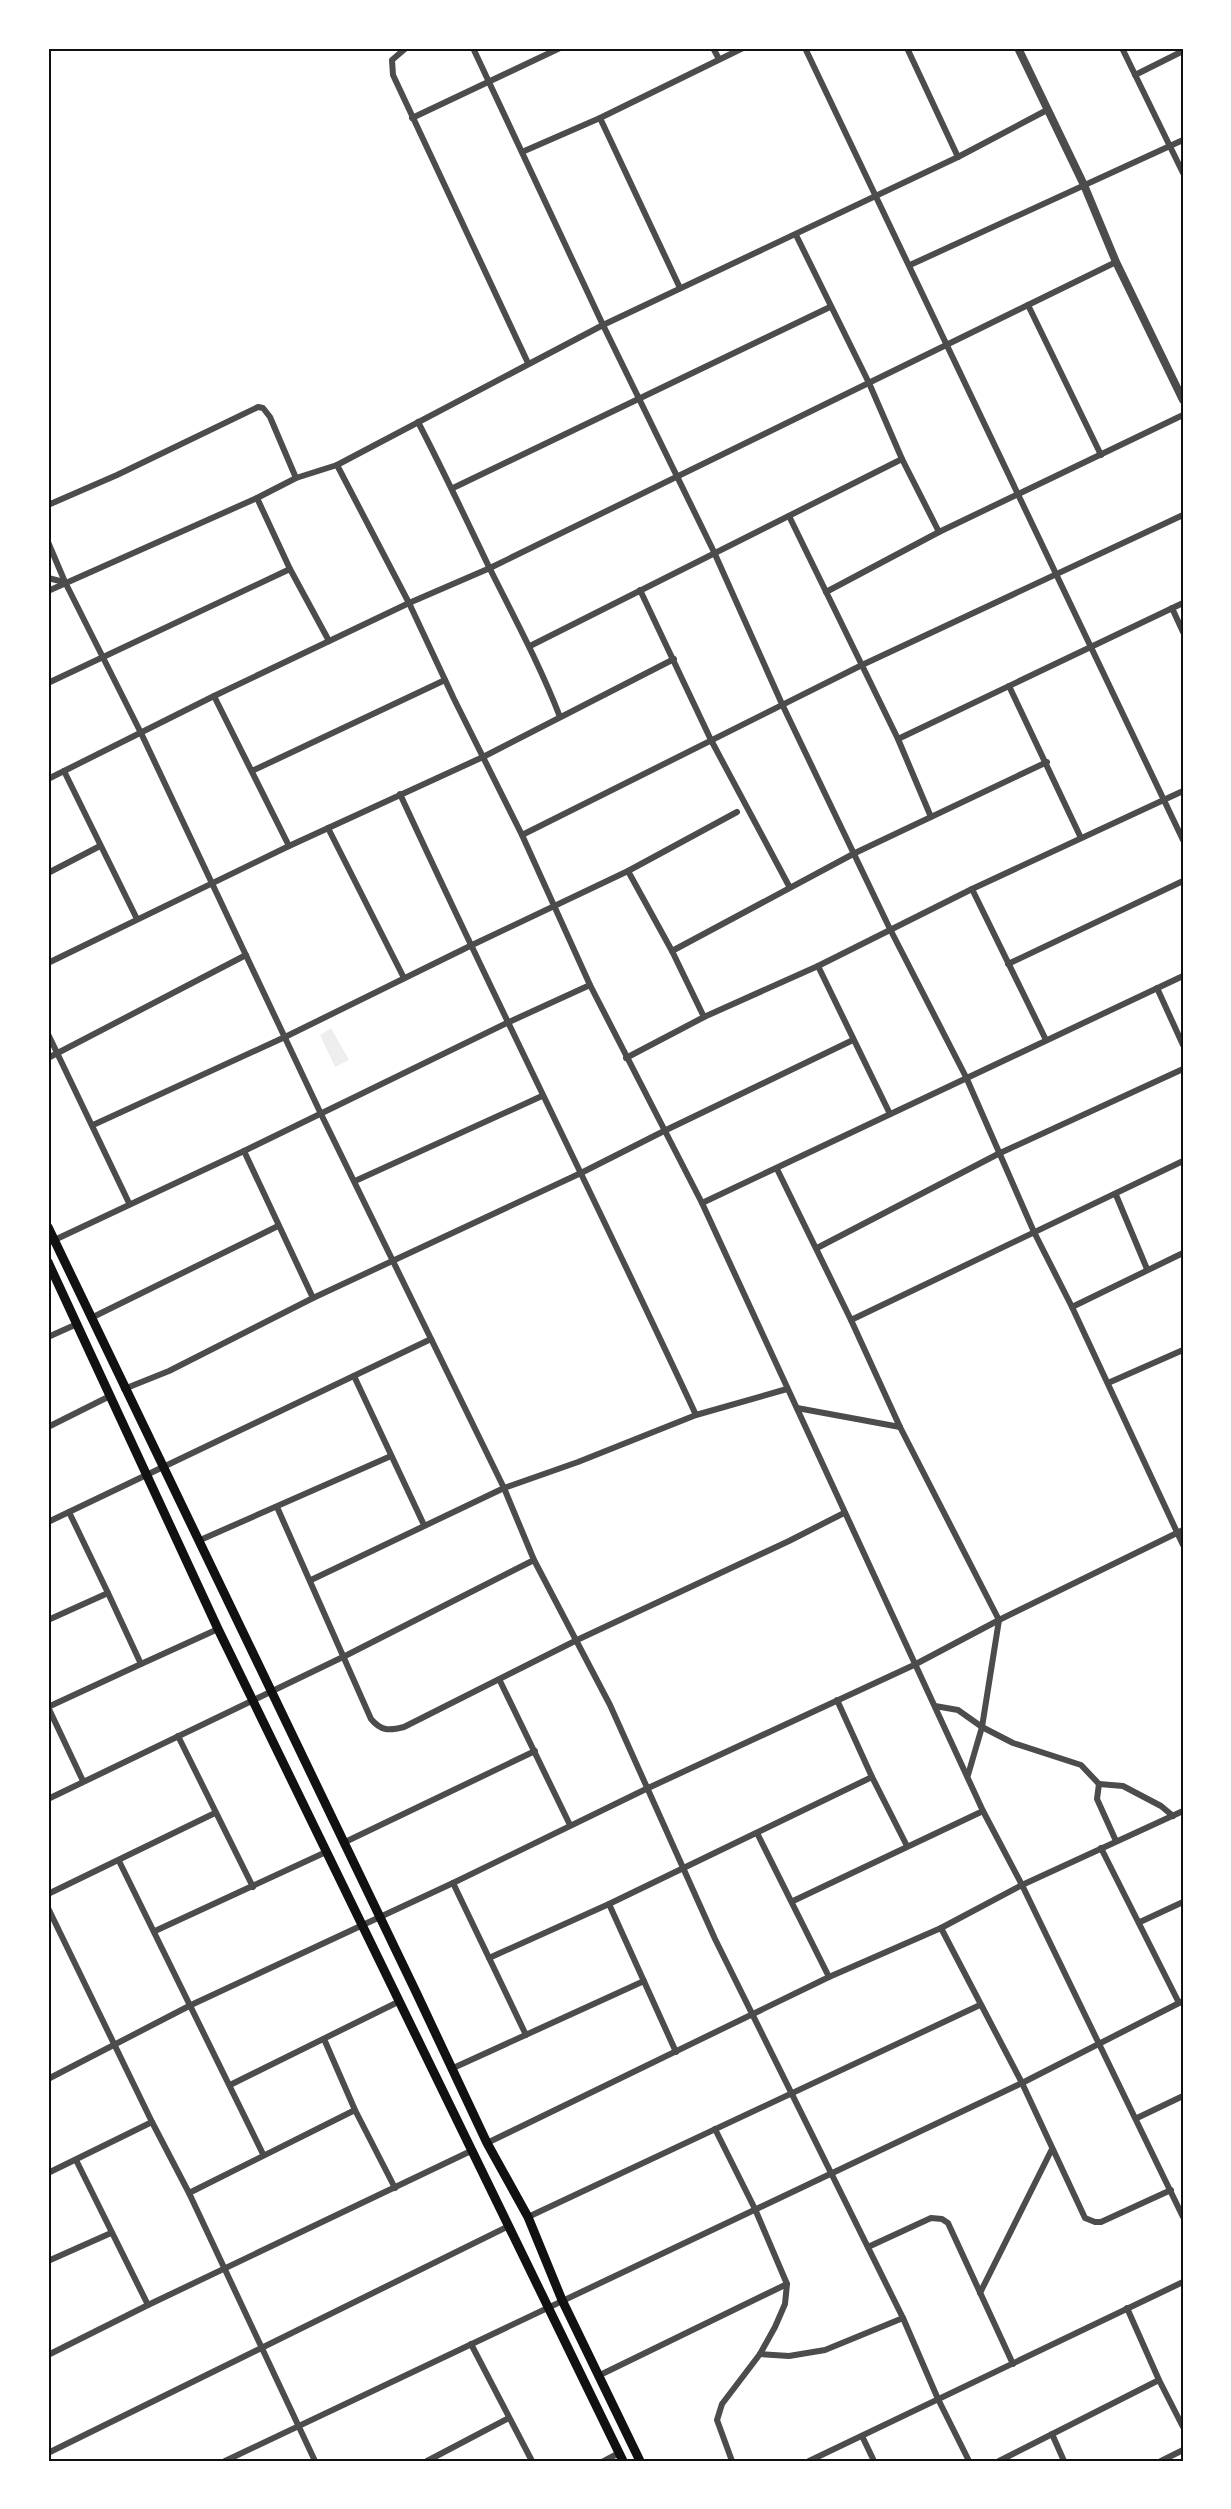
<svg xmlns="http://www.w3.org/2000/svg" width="1231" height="2509" font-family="Commissioner,sans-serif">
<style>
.green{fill:#eee}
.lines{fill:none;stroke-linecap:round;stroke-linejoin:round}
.minor{stroke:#4c4c4c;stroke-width:6}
.tertiary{stroke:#4c4c4c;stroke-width:8}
.secondary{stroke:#111;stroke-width:9}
.neatline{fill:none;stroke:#111;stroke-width:2}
</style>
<rect width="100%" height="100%" fill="#fff"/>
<path class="green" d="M331,1028L349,1060L335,1067L320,1035Z"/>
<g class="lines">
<g class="minor">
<path d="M406,48L392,60L393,75L528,363"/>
<path d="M473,48L603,325L714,552L782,704L890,929L966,1077L1034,1232L1072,1307L1183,1545"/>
<path d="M713,48L719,59"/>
<path d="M805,48L1183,840"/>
<path d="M907,48L958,157"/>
<path d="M1122,48L1183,173"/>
<path d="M1135,75L1183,51"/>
<path d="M412,118L560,48"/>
<path d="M600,118L680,288"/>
<path d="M522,152L600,118L743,48"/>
<path d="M796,235L869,383L902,459L939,532"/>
<path d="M910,265L1183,140"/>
<path d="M1028,305L1101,455"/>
<path d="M418,422C443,470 466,519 489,567C514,617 540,665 560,717"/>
<path d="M337,465L409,603L454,699L522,835L590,985L702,1203L983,1811L1022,1885L1183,2217"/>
<path d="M453,488L830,307"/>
<path d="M257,498L290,569L329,641"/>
<path d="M48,505L117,475L258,407L263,408L270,417L296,478"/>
<path d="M789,516L898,739L931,817"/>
<path d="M48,542L65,582L141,733L321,1114L504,1488L534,1560L610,1705L715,1939L903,2318L938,2399L969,2461"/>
<path d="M48,578L64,582"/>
<path d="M640,590L711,740L789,886"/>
<path d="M48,591L257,498L296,478L337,465L603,325L958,157L1047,110"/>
<path d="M826,592L939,532L1183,415"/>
<path d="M1172,608L1183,632"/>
<path d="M530,646L902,459"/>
<path d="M48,683L290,569"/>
<path d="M1009,686L1081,838"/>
<path d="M214,696L289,846"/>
<path d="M898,739L1183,603"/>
<path d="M64,771L137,919"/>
<path d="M252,771L445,680"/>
<path d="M48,779L214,696L409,603L490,568L1116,262"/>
<path d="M400,794C496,1002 599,1207 696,1415L787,1389"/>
<path d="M328,828L404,978"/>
<path d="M522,835L862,665L1183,515"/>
<path d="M628,871L672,951L704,1017"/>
<path d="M48,873L100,846"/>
<path d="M972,889L1046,1040"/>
<path d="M672,951L855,853L1047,762"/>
<path d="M48,963L289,846L483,757L674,659"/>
<path d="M1008,964L1183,881"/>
<path d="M818,966L890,1114"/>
<path d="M1157,988L1183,1045"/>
<path d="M48,1034L129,1203"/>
<path d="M48,1058L246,955"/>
<path d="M626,1058L704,1017L818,966L972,889L1183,791"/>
<path d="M93,1125L285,1037L470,946L628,871L737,812"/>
<path d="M244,1151L313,1298"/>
<path d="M777,1169L851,1320L900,1427L999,1620L982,1727L968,1775"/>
<path d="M355,1181L542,1096"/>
<path d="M1116,1195L1147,1269"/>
<path d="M702,1203L1183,976"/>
<path d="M48,1243L244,1151L509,1022L590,985"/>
<path d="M817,1248L998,1154L1183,1069"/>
<path d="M1072,1307L1183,1253"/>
<path d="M91,1318L278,1226"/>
<path d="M851,1320L1183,1161"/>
<path d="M48,1337L77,1324"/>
<path d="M354,1376L424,1525"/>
<path d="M1108,1383L1183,1350"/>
<path d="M124,1389L169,1371L313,1298L581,1173L664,1131L853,1040"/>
<path d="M797,1408L900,1427"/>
<path d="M48,1427L110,1396"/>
<path d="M277,1507L371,1719C381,1731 389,1731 404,1727L577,1640L789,1541L844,1513"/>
<path d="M48,1522L431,1339"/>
<path d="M198,1541L391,1456"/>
<path d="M311,1580L504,1488L578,1462L696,1415"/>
<path d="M48,1620L108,1593L69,1512"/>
<path d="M141,1664L218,1629"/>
<path d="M500,1681L570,1825"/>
<path d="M837,1700L872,1777L907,1846"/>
<path d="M935,1706L958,1710L982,1727L1013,1743L1081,1765L1099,1784"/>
<path d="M178,1736L253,1887"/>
<path d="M83,1781L48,1707L141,1664L108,1593"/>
<path d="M48,1799L345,1656L534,1560"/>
<path d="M757,1833L829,1977"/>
<path d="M1116,1841L1097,1799L1099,1784L1123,1786L1161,1806L1173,1816"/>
<path d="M343,1843L535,1751"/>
<path d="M1101,1848L1179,2003"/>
<path d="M119,1861L263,2154"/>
<path d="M453,1883L526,2035"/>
<path d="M48,1894L215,1813"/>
<path d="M793,1901L983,1811"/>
<path d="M609,1904L676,2052"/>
<path d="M48,1908L152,2122L189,2193L315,2461"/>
<path d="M1140,1922L1183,1902"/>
<path d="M941,1928L1022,2083L1085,2218L1095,2222H1101L1171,2190"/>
<path d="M155,1931L326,1852"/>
<path d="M489,1958L609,1904L872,1777"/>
<path d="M324,2039L355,2110L395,2188"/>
<path d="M451,2069L644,1981"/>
<path d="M48,2079L191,2005L453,1883L646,1789L914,1665L999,1620L1183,1530"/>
<path d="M230,2085L400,2001"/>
<path d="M1137,2118L1183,2096"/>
<path d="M715,2129L755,2209L787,2284L785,2304L775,2327L760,2354L722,2404L717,2420L732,2461"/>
<path d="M487,2143L829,1977L941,1928L1022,1885L1183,1811"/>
<path d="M76,2160L148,2305"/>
<path d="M48,2173L152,2122"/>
<path d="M189,2193L355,2110"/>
<path d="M528,2217L980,2005"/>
<path d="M868,2247L931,2218L942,2219L948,2223L1013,2364"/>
<path d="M48,2261L111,2233"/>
<path d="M980,2293L1052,2149"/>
<path d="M1127,2308L1159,2380L1183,2427"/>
<path d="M471,2344L532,2461"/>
<path d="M760,2354L789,2356L825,2350L903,2318"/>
<path d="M48,2355L148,2305L473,2150"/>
<path d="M600,2375L787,2284"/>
<path d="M1052,2434L1064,2461"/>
<path d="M862,2436L874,2461"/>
<path d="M48,2453L509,2226"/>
<path d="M225,2461L1022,2083L1183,2001"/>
<path d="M427,2461L509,2418"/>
<path d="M604,2461L619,2453"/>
<path d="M809,2461L1183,2282"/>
<path d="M999,2461L1159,2380"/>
<path d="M1161,2461L1183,2450"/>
</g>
<path class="tertiary" d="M1018,48L1084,185L1116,262L1183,400"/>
<g class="secondary">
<path d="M48,1227L416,1992L487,2143L528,2217L562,2300L640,2461"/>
<path d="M48,1262L218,1629L623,2461"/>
</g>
</g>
<rect width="1231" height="2509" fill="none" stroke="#ffffff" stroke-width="99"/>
<rect x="50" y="50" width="1132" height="2410" class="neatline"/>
</svg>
